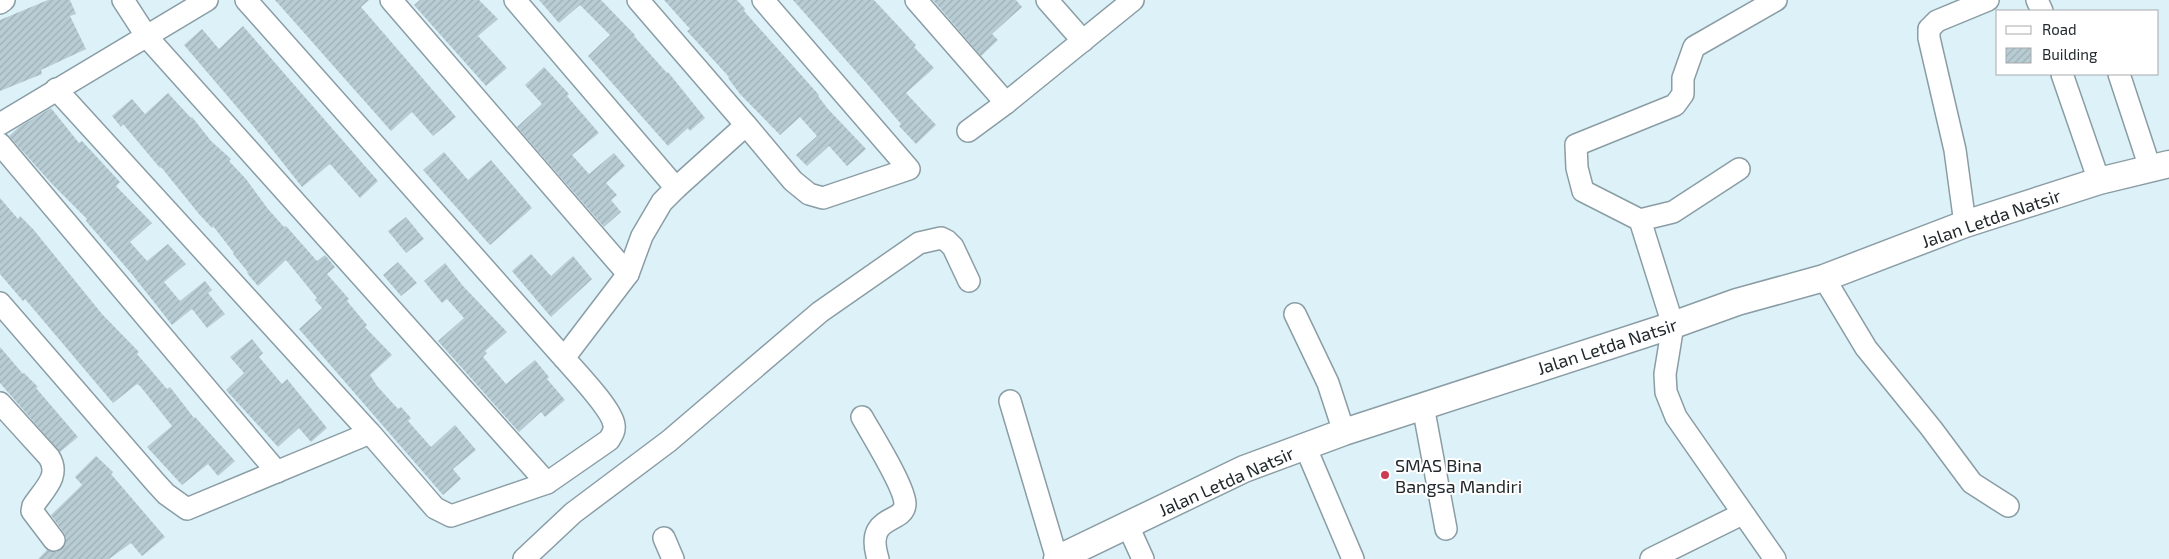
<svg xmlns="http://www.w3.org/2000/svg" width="2169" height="559" font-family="'Exo 2',sans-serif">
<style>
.building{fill:url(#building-hatch)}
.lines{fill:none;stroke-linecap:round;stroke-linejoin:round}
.minor-casing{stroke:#8a9da5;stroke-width:24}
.major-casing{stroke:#8a9da5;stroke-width:29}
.minor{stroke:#fff;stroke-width:21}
.major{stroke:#fff;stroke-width:26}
.poi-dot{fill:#cb3b54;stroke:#fff;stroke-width:2}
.labels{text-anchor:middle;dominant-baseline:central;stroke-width:4;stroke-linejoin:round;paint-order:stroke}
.street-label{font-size:18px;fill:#21292c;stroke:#fff}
.poi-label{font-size:18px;fill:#21292c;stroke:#fff;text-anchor:start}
</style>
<defs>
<pattern id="building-hatch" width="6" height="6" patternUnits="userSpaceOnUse" patternTransform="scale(1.25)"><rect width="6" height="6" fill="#b8ccd4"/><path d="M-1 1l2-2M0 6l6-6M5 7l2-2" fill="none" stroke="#9eafb6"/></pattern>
</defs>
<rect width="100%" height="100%" fill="#ddf1f9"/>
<g class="building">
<path d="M48,0H70L76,14L70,16L86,49L41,70L42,74L0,91V20Z"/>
<path d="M275,0H369L361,7L456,117L433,136L412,112L391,131Z"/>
<path d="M420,0H479L498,19L478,36L507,68L486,86L414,5Z"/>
<path d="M539,0H601L635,35L634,36L667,73L668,72L705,118L690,131L688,128L668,146L588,56L610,35L580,5L559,23Z"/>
<path d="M664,0H737L745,9L744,11L819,95L818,96L828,109L866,149L847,166L829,146L807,166L796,155L817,136L800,117L780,135L740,94L728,78L729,77L687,31L690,29Z"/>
<path d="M793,0H874L916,45L914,47L934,68L906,93L936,125L916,144L899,126L901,124L867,84Z"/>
<path d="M933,0H1016L1022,7L992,34L998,40L981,56Z"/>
<path d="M243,26L378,181L360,198L330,164L302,187L264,139L184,45L202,29L219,49Z"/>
<path d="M544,67L569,94L567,96L599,133L572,155L589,174L614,153L625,166L606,183L617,195L611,200L621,212L604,227L517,127L542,104L525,85Z"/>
<path d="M168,93L191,118L192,117L211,141L231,159L229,161L246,179L268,209L284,227L286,226L317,261L325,255L335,267L327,274L349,299L347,301L367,325L365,327L392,355L370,375L377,386L398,409L401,407L411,418L408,421L431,447L455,425L476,450L453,469L461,479L443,495L299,329L322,308L315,300L317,298L286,260L258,286L247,273L248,272L233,254L234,253L213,226L212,228L199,214L161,167L160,168L123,124L121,127L112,116L132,99L145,114Z"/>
<path d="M51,108L79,143L82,141L120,182L116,186L152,223L130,242L147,261L168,244L186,264L164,282L180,301L205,281L212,290L208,293L225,314L207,328L192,309L172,325L131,273L86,221L87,219L53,185L9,136L19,127Z"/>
<path d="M444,152L468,180L491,160L532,208L490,245L423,170Z"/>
<path d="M0,198L18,219L20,216L33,229L102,314L139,352L137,354L167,389L170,387L194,418L195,417L235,461L218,476L208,464L182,485L147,447L172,426L140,386L137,384L113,403L25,299L23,301L0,274Z"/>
<path d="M406,217L424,239L406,253L388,231Z"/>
<path d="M531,254L551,276L573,256L592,279L551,317L512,271Z"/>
<path d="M398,262L417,283L401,296L383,275Z"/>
<path d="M445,263L463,286L507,332L485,351L487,353L483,357L506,384L535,360L549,377L547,379L565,400L545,417L541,412L519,432L438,341L464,318L447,299L442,303L424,281Z"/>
<path d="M252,339L263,353L259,357L282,384L287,379L327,428L311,442L299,428L278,447L226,390L244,373L230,357Z"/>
<path d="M0,347L23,374L24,373L38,387L36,388L78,437L60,452L0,383Z"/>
<path d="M96,456L113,472L111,474L165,537L142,556L131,543L109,559H38L47,550L56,552L65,545L66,539L64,533L51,515L82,485L75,477Z"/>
</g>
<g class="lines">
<g class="minor-casing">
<g id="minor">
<path d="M123,0L147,37L547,483"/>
<path d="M246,0L564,358"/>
<path d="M391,0L628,274"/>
<path d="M515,0L676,188"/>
<path d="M638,0L746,125"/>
<path d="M916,0L1006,103"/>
<path d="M1047,0L1083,41"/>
<path d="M2037,0L2042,11"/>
<path d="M0,3L4,0"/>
<path d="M2062,74L2099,181"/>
<path d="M2119,74L2150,168"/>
<path d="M56,89L370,433"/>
<path d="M0,124L207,0"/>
<path d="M968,131L1006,103L1133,0"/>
<path d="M0,144L277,472"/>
<path d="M1640,220L1673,212L1739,169"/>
<path d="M1965,224L1955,150L1929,38V29L1937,21L1988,0"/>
<path d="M1824,278L1866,348L1931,428L1972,483L2008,506"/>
<path d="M0,303L155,482L166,494L187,509L370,433L435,508L451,516L547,483L609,440C612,435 615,431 614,425C612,409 576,372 564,358L628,274L642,236L662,202L676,188L746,125L793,181L809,194L823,198L909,169L763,0"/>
<path d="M1295,314L1328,383L1344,432"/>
<path d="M1010,401L1057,559"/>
<path d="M0,403L49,457C61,476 44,489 33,506L32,511L54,540"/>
<path d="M1423,406L1446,529"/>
<path d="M862,417C872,435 905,487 905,504C904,525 864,513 878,559"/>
<path d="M1305,446L1353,559"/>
<path d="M1128,526L1143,559"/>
<path d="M664,538L673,559"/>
<path d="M524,559L573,513L669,441L820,312L919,243L941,238L947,241L953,247L969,281"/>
<path d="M1651,559L1742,514"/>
<path d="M1775,559L1676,417L1666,392L1665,374L1673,325L1640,220L1583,191L1577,168L1576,145L1675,105L1683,94V78L1694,47L1776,0"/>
</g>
</g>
<g class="major-casing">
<path id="major" d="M1057,559L1244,469L1344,432L1673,325L1737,302L1824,278L1965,224L2099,181L2169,164"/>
</g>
<use href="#minor" class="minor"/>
<use href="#major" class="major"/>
</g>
<circle class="poi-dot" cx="1385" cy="475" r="5"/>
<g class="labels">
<g class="street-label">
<text transform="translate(1991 218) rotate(-19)">Jalan Letda Natsir</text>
<text transform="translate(1607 346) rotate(-18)">Jalan Letda Natsir</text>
<text transform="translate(1226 481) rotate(-24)">Jalan Letda Natsir</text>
</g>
<g class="poi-label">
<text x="1395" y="465">SMAS Bina<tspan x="1395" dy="21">Bangsa Mandiri</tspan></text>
</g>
</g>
<rect x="1996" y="10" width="162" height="65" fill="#ffffff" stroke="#a6a9ab"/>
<rect x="2006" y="26" width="25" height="8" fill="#ffffff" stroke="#a6a9ab"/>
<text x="2042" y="35" font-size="15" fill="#21292c">Road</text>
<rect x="2006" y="48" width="25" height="15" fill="url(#building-hatch)" stroke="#a6a9ab"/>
<text x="2042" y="60" font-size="15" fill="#21292c">Building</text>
</svg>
